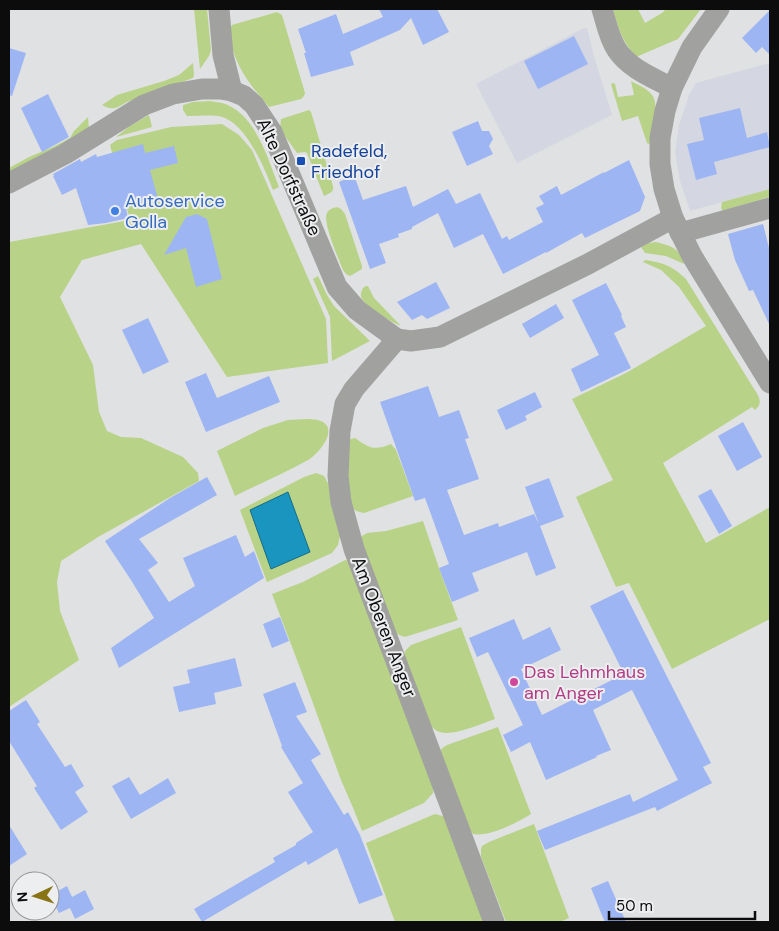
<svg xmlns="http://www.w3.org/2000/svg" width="779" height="931" font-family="'DM Sans',sans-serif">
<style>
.built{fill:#d4d7e1}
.green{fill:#b8d387}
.water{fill:#1995bf;stroke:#156c8a}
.building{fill:#9db5f3}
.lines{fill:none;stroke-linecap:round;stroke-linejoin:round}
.minor{stroke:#a1a1a0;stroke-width:21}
.transit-dot{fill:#1a4fb4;stroke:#edeef0;stroke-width:2}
.shop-dot{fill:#3f7fe0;stroke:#edeef0;stroke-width:2}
.hotel-dot{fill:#d1479c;stroke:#edeef0;stroke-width:2}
.labels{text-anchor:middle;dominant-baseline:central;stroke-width:4;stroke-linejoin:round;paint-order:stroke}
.transit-label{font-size:18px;fill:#164399;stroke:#edeef0;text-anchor:start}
.street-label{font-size:18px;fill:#0c0c0d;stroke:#edeef0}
.shop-label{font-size:18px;fill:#366cbe;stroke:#edeef0;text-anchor:start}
.hotel-label{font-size:18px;fill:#b23c85;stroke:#edeef0;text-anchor:start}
</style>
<rect width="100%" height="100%" fill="#e0e1e3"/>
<g class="built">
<path d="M587,28L594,56L612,115L517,163L476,84L582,29Z"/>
<path d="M770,63V189L690,211L680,181L675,152L679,125L689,95L696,83Z"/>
</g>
<g class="green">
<path d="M194,9H207L211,50L209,56L200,69Z"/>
<path d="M613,9H638L645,23L662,13L666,9H701L678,39L636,57C622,41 618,28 613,9Z"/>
<path d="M277,12L282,15L305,93L304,96L301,99L269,107C252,87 240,73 232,48C230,40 228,32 232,25Z"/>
<path d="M193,63L194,75L193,78L127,102C117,108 113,111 102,105L117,95L164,81L179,75Z"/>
<path d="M631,81C638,85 647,88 652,95C660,105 652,131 650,143L649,144L647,143L638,116L622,121L611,84L613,83L615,84L618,97L634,95Z"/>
<path d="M210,101C214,102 218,102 222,103C255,112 268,159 279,187L273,190C264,167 245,120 218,116C208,115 197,116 187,116L183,110V105L193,102Z"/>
<path d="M309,110L311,112L333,186C334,192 330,193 324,196L307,153L305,152L297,153L282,132L280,128L281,119Z"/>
<path d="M149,115L152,127L116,137L130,126Z"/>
<path d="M88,117L89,129L9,173V168L29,157L53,147L70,138L74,131Z"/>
<path d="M222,124L239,135L252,150L326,319L328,363L227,377L141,244L82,260L60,297L93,365L99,412L107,431L121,437L141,438L183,457L198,473L199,481L98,537L61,561L57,582L60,611L79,660L9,707V242L130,220L110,145L117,140L171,127Z"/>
<path d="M770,189V197L724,210H722L721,208L722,202Z"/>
<path d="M337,207L341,209L345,214L362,266V269L350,276L346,274L343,270C339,260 322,221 327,213C329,209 333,208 337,207Z"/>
<path d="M656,242C671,246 680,248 684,264L666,256L645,253L641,247L648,243Z"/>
<path d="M645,260C664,263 671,265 686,279L751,384C757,394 765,402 755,410L752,407L663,463L706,543L770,507V619L672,669L629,583L616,587L576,497L613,480L572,399L626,373L706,326L679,287L661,270L643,262Z"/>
<path d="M318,276L327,295L334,306L370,341L332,361L330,317L313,279Z"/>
<path d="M366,286H368L374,298L401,326C393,323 366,307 362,299C360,295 361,292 363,288Z"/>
<path d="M288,420C298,420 313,417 323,422C338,431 318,454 308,460C285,473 259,484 235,496L217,451L263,428Z"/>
<path d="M355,438C369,448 374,451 391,444L396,450L413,496L364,513L356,511L350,505L345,443L351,439Z"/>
<path d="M316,473L324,476L329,485L340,536L338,545L332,553L267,582L240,510L304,477Z"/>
<path d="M423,521L439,568L458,620L405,637L399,635L396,633L360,539L362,536L367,533L386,531Z"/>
<path d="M345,560L349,561L433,780V793L424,803L362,831L354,810L341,780L303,676L272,594L303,582Z"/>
<path d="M461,627L495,719C480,724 451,738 437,731C433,729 431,725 428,722L404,655L405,651L411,645Z"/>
<path d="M498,727L531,814C517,823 489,837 473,834L470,830L441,758V749L447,745Z"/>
<path d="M435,814L446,817L487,922H395L366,843Z"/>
<path d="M534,824L569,918L560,922H506L481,857V849L482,846L489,842Z"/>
</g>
<path class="water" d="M288,492L310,552L271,569L250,510Z"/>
<g class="building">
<path d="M379,9H437L449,32L423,45L411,18L400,30L350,52L354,65L311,77L304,53H306L298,29L336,14L343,34L383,17Z"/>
<path d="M770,10V55L762,47L756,53L742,38Z"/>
<path d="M574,36L588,64L538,89L524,61Z"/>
<path d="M9,48L26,53L12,96L9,95Z"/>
<path d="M48,94L69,137L42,152L21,108Z"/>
<path d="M740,108L747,138L767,132L770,147L714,162L717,174L696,180L687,144L704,140L699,118Z"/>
<path d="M478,121L482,131H489L493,139L489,146L493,154L467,166L452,132Z"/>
<path d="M143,144L145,153L174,146L178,163L150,170L158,199L126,208L128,218L106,223L88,225L76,188L62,195L53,176H54L53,174L80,159L81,162L96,154L97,157Z"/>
<path d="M629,160L645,197L640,211L585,238L582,233L546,253V252L503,274L483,234L454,248L438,213L412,227V229L398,234L399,237L379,244L386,263L370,269L339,182L354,175L363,200L406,186L413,207L448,189L456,204L480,193L502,239L507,236L509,240L543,222L536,208L544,204L539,196L557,186L561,195L604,172V173Z"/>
<path d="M197,214L207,219L222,279L196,287L186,248L164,255L186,217Z"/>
<path d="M763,224L770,252V326L753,290L749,291L735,260L728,234Z"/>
<path d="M436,282L450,308L427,319L422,315L412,320L397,302Z"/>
<path d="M606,283L622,315L621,316L626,327L614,333L631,368L581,392L571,369L599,355L572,300Z"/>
<path d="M556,304L564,318L530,338L522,324Z"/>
<path d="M148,318L169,362L143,374L122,330Z"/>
<path d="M206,373L217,398L269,376L280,402L206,432L185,382Z"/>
<path d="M428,386L439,417L459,410L469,438L465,439L479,479L447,490L464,535L498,523L499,527L534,514L539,524L525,487L549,478L564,517L540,526L556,568L536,576L527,552L472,573L479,591L452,602L439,568L449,564L425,498L415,501L380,402Z"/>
<path d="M535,392L542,407L525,416L527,420L506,430L497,410Z"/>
<path d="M743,422L762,457L737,471L718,436Z"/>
<path d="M207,477L217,495L139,539L158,563L148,570L169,602L195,586L183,558L236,535L245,557L254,551L264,578L119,668L111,648L154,618L131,580L105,541L170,498Z"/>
<path d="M711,489L732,526L719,534L698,496Z"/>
<path d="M623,590L711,763L703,767L712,783L657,811L655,807L545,850L537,831L630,794L633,802L678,780L632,690L593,710L611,750L596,756L597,757L546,780L530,742L511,752L503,735L523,725L488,652L477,657L469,638L514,619L523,640L550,627L561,650L521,669L542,715L624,674L590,606Z"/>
<path d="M280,617L289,641L272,648L263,624Z"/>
<path d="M235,658L242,686L214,693L216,704L179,712L173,687L190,683L187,670Z"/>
<path d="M295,682L307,712L296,716L321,754L311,760L344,815L348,812L360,835L383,895L359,904L337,848L308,865L306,861L202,922L194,909L275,862L273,858L296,845V843L313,832L288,792L303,783L281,747L282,746L263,694Z"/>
<path d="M26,700L40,722L37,724L65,767L71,764L84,786L75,792L88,812L61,830L34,788L37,786L9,741V711Z"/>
<path d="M129,777L140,795L168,778L176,793L131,819L112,786Z"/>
<path d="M9,825L27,854L9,866Z"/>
<path d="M608,881L626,922H605L601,913L591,888Z"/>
<path d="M67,886L72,897L85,890L94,909L75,919L70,908L59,913L50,895Z"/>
</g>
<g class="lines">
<g class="minor">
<path d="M219,9L223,55L232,91"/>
<path d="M602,9C606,22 609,38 617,50C630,69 652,77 672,88"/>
<path d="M719,9L692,47L672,88L665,111L660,138V164L664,189L673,218L692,256L770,383"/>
<path d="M9,183L65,154L144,105L173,94L202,89H220L232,91L244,96L254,105L272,132L337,287L357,310L397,339L411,341L440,337L588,264L673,218"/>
<path d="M680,233L770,208"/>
<path d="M397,339L354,389L345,404L340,431L338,476L341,502L354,549L494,922"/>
</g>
</g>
<rect class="transit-dot" x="296" y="156" width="10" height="10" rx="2.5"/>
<circle class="shop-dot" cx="115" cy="211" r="5"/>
<circle class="hotel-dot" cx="514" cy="682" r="5"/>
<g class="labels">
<g class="transit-label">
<text x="311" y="151">Radefeld,<tspan x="311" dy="21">Friedhof</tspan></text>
</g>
<g class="street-label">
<text transform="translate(289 177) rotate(65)">Alte Dorfstraße</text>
<text transform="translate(384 627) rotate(69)">Am Oberen Anger</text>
</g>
<g class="shop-label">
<text x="125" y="201">Autoservice<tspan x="125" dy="21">Golla</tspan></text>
</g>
<g class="hotel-label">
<text x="524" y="672">Das Lehmhaus<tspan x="524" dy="21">am Anger</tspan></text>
</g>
</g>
<rect width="779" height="931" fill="none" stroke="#0c0c0d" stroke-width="20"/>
<g transform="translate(35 896) rotate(266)"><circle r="24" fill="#edeef0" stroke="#939495"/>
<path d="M0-4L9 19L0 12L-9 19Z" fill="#887315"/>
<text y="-8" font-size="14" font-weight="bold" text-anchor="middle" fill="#0c0c0d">N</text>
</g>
<path d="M609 911v8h146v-8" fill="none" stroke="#0c0c0d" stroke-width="2.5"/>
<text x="616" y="911" font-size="15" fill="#0c0c0d" stroke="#edeef0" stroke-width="4" paint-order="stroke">50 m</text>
</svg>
